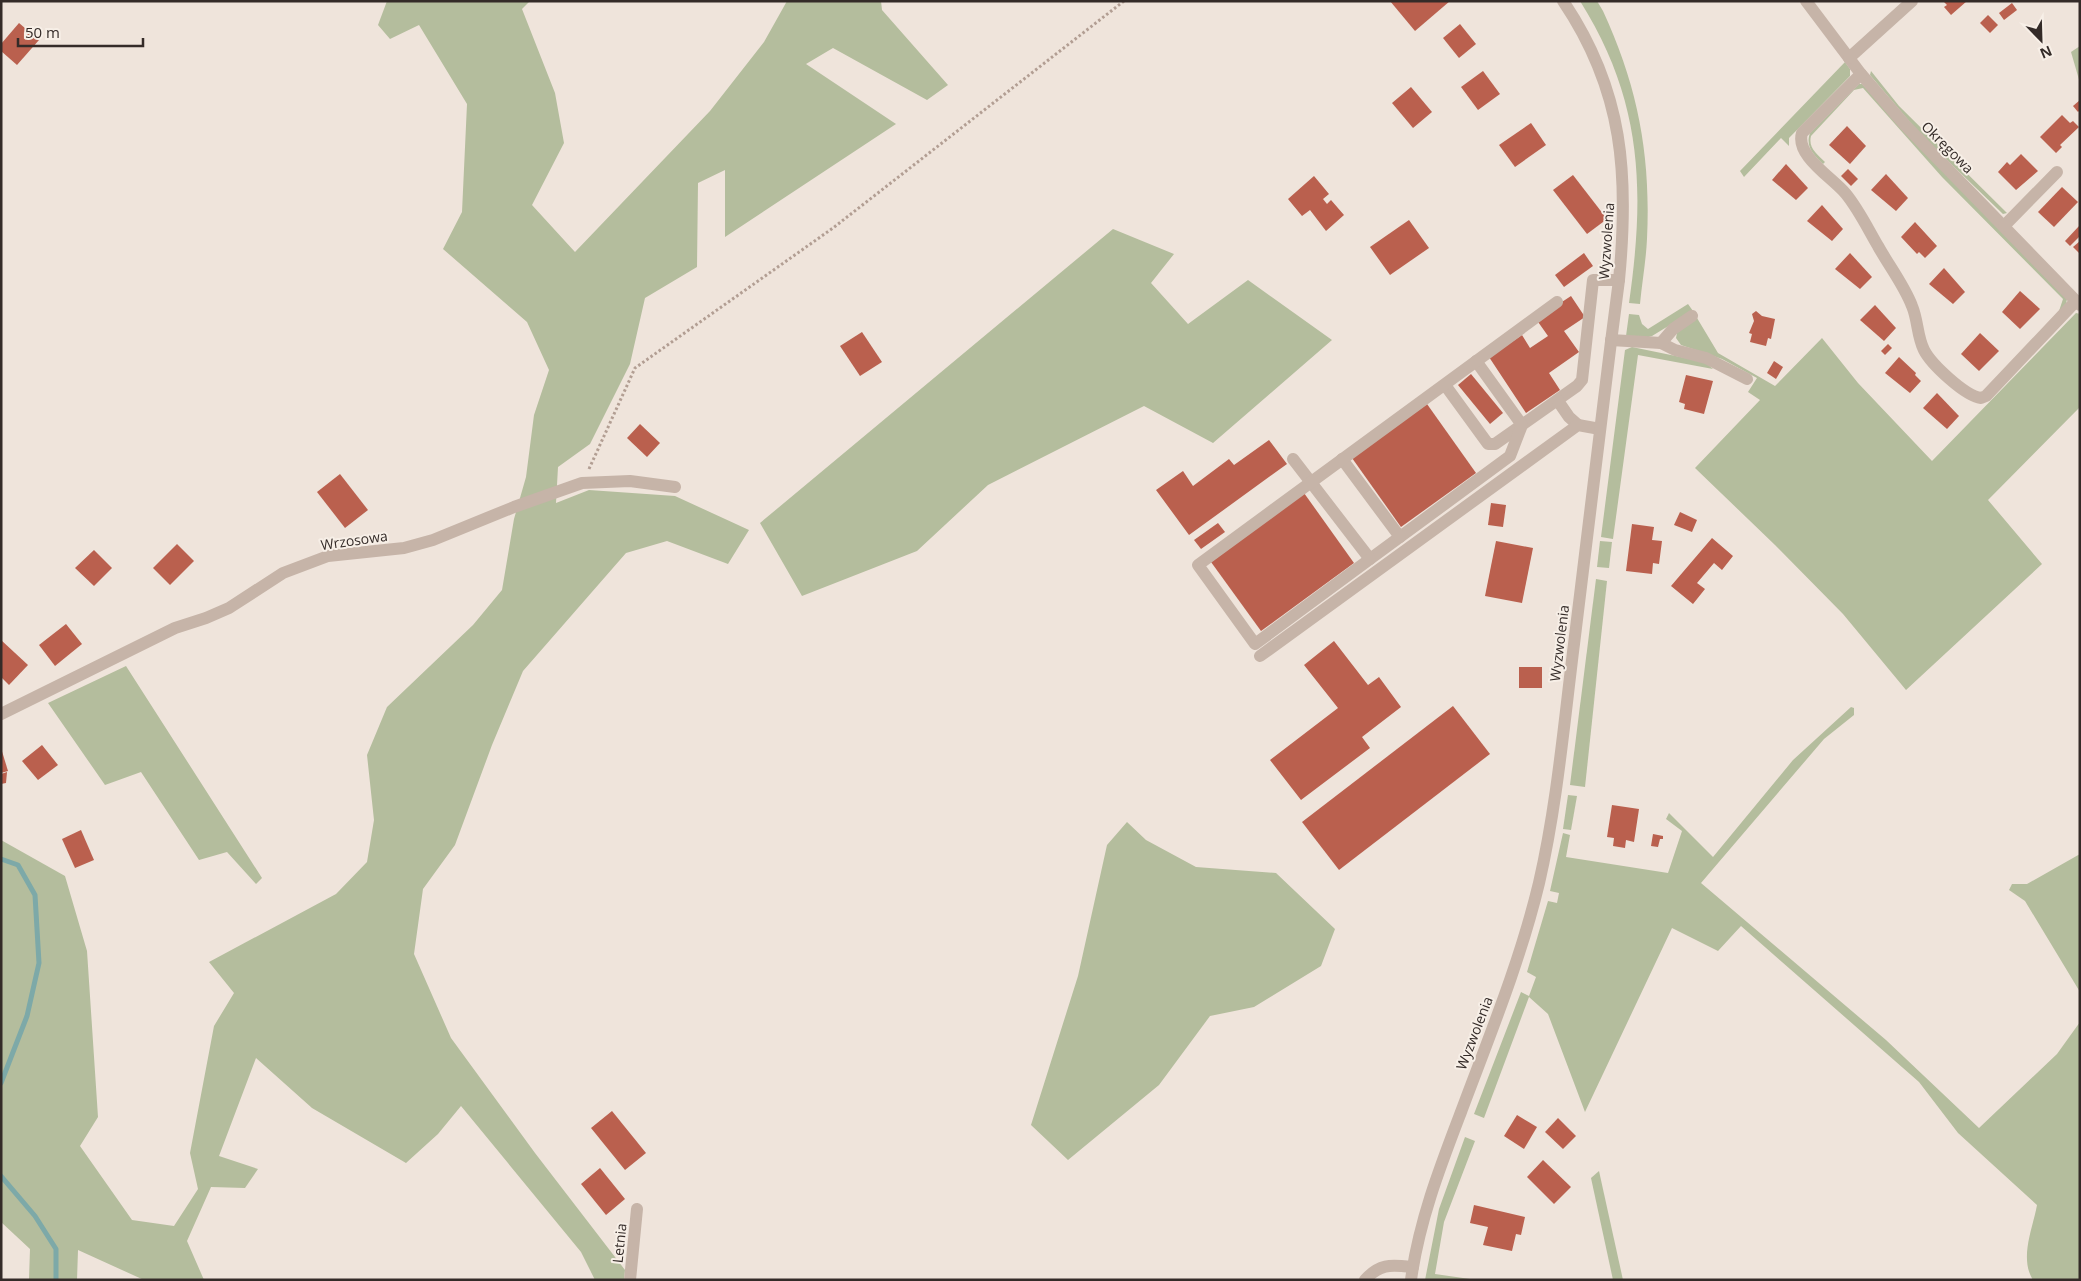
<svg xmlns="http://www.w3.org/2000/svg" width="2081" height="1281" font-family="'Open Sans',sans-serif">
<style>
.green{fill:#b4bd9d}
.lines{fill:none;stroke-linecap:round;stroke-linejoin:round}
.stream{stroke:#7da9a8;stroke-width:5}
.building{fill:#ba604e}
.path{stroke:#b29e93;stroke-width:3;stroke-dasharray:2.5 2.5;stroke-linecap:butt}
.minor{stroke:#c6b4a8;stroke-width:12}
.labels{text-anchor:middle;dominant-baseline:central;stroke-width:4;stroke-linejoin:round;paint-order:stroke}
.street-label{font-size:14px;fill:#342b28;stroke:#f7efe7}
</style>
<rect width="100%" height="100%" fill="#efe4db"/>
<g class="green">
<path d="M387,1H530L522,9L555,93L564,143L532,205L575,252L710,111L764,42L787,1H881L882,10L948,85L927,100L833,48L806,64L896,124L725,237V170L698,183L697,267L645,298L630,364L590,444L558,467L556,503L589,490L675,496L749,530L728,564L667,541L626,553L523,671L492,745L455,845L423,889L414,954L451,1038L535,1153L625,1270L624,1280H595L581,1252L461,1106L438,1134L406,1163L312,1108L256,1058L219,1156L258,1169L245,1188L211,1187L187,1241L204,1280H144L78,1250L77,1280H29L30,1249L1,1222V840L65,876L87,951L98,1117L80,1146L132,1220L174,1226L198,1189L190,1153L214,1026L234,993L209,962L336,894L367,862L374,820L367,755L387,707L473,625L502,590L514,519L526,477L534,415L549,370L527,322L443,249L462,212L467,104L419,25L390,39L378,25Z"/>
<path d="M1580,1H1597L1603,11C1638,87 1651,155 1647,239C1646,261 1642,282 1640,304L1629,303C1645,191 1643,101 1580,1Z"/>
<path d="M2080,46V83L2071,52Z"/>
<path d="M1845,62L1850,69V76L1789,138V146L1781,138L1744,177L1740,171Z"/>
<path d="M1871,71L1899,106L2007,213L2003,214L1920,134L1870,75Z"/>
<path d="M1859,84H1862L2067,299L2066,304L2059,311L2063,299L1942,177L1863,88L1854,90L1811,136C1808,148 1817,154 1825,162L1823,164C1814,155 1805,147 1810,133Z"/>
<path d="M1113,229L1174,254L1151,283L1188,324L1248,280L1332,340L1213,443L1144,406L988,485L917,551L802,596L760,523Z"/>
<path d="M1688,304L1693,311L1652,336L1645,338L1626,336L1629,314L1639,315L1642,324L1648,329Z"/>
<path d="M2076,313L2080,314V407L1988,500L2042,564L1906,690L1843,614L1775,545L1695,468L1760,400L1748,392L1757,378L1722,359L1681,345L1676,338L1677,333L1697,318L1718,353L1775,386L1822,338L1858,383L1932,461Z"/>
<path d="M1632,347L1705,362L1713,369L1638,355L1613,539L1601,537L1625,350Z"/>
<path d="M1600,541L1612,542L1609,568L1597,567Z"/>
<path d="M1596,579L1607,581L1585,787L1570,785Z"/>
<path d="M126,666L262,878L256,884L227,852L199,860L141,772L105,785L48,703Z"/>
<path d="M1851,707L1854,708V715L1824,739L1701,883L1886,1040L1979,1128L2057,1054L2080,1022V1280H2033C2019,1258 2033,1228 2037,1205L1958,1133L1919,1082L1741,926L1718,951L1672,928L1585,1112L1548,1014L1529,997L1484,1118L1474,1114L1521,992L1529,996L1536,977L1527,972L1548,901L1557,903L1559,893L1550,891L1563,833L1570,835L1566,857L1668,873L1682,831L1666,819L1669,813L1713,857L1793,760Z"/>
<path d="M1568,795L1577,796L1571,830L1563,829Z"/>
<path d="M1127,822L1146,840L1196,867L1276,873L1335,929L1321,966L1254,1007L1210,1016L1159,1085L1068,1160L1031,1125L1078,976L1107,845Z"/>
<path d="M2080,854V992L2025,901L2009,890L2012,884H2027Z"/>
<path d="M1465,1137L1475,1141L1444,1222L1435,1274L1477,1280H1425L1439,1209Z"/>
<path d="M1599,1171L1623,1280H1613L1591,1178Z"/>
</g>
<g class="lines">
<g class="stream">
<path d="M1,859L18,865L35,895L39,963L27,1016L1,1083"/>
<path d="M1,1176L35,1216L56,1249V1280"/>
</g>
</g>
<g class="building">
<path d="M1390,1H1450L1415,31Z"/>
<path d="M1943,1H1967L1951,15L1944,7L1947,5Z"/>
<path d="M2012,3L2017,10L2004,20L1999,13Z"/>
<path d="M1988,15L1998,25L1990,33L1980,23Z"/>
<path d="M19,23L39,40L17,65L1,51V44Z"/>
<path d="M1460,24L1476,44L1459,58L1443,38Z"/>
<path d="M1483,71L1500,94L1478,110L1461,87Z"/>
<path d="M1411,87L1432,112L1413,128L1392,103Z"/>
<path d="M2080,100V110L2078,112L2073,106Z"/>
<path d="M2062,115L2070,123L2073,121L2079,127L2060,145L2062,147L2056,153L2040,137Z"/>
<path d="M1531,123L1546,145L1515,167L1499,145Z"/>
<path d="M1847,126L1866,146L1850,164L1829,145Z"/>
<path d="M2021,154L2038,171L2016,190L1998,172L2007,162L2010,165Z"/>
<path d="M1786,164L1808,188L1796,200L1772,180Z"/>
<path d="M1848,169L1858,179L1851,186L1841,176Z"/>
<path d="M1886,174L1908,198L1896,211L1871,190Z"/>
<path d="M1573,175L1607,219L1587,234L1553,190Z"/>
<path d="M1314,176L1329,194L1323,199L1327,204L1331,200L1344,215L1326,231L1310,210L1302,216L1288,199Z"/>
<path d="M2062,187L2078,202L2054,227L2038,212Z"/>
<path d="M1822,205L1843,229L1832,241L1807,221Z"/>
<path d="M1409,220L1429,248L1390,275L1370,247Z"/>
<path d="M1915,222L1937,246L1925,258L1919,252L1917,254L1901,237Z"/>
<path d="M2080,225V236L2070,246L2065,241Z"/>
<path d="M2080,241V254L2073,247Z"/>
<path d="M1584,253L1593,266L1564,287L1555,275Z"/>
<path d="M1850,253L1872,277L1860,289L1835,269Z"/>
<path d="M1944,268L1965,292L1953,304L1929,284Z"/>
<path d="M2020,291L2040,309L2020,329L2002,312Z"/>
<path d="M1571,296L1585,317L1564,331L1579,352L1549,373L1560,390L1526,413L1489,357L1522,335L1530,348L1548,336L1536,319Z"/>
<path d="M1875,305L1896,328L1884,341L1860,320Z"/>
<path d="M1756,311L1762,316L1775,319L1771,339L1768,338L1766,346L1750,342L1752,334L1749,333L1754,321L1752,314Z"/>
<path d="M862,332L882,362L860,376L840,346Z"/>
<path d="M1980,333L1999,351L1979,371L1961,354Z"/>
<path d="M1888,344L1892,348L1885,355L1881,351Z"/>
<path d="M1899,357L1916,373L1915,375L1921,381L1910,393L1885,373Z"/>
<path d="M1774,361L1783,367L1776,379L1767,373Z"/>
<path d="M1471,374L1503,413L1490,424L1458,385Z"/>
<path d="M1686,375L1713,381L1704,414L1684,409L1685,404L1679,402Z"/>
<path d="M1937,393L1959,416L1947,429L1923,408Z"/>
<path d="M1427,404L1476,473L1401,527L1352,458Z"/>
<path d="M640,424L660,443L647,457L627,438Z"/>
<path d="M1269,440L1287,464L1189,535L1156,490L1183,471L1193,486L1229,459L1234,465Z"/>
<path d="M340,474L368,510L345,528L317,492Z"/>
<path d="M1304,493L1354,563L1261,631L1211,562Z"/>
<path d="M1491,503L1506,505L1503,527L1488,525Z"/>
<path d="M1680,512L1697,520L1692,532L1674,525Z"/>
<path d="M1218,523L1225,532L1201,549L1194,540Z"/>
<path d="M1632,524L1654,527L1652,540L1662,541L1659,564L1653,563L1652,574L1626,571Z"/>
<path d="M1712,538L1733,556L1722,570L1714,563L1697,583L1705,589L1693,604L1671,586Z"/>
<path d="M1496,541L1533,548L1522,603L1485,596Z"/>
<path d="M177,544L194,561L170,585L153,568Z"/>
<path d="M94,550L112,568L94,586L75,568Z"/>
<path d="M66,624L82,644L55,666L39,645Z"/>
<path d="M1,640L28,665L9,685L1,677Z"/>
<path d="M1334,641L1368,685L1379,677L1401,707L1362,737L1370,748L1301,800L1270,760L1338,708L1304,665Z"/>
<rect x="1519" y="667" width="23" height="21"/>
<path d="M1453,706L1490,754L1339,870L1302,822Z"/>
<path d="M42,745L58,765L38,780L22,761Z"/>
<path d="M1,748L8,771L1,773Z"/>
<path d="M7,772L6,783L1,784V774Z"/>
<path d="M1612,805L1639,809L1634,842L1626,840L1625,848L1613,846L1614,838L1607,837Z"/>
<path d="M81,830L94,860L75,868L62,839Z"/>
<path d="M1653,834L1663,836V839H1660L1658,847L1651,846Z"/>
<path d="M612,1111L646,1153L625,1170L591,1128Z"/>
<path d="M1517,1115L1537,1127L1524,1149L1504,1136Z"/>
<path d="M1558,1118L1576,1136L1563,1149L1545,1132Z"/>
<path d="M1543,1160L1571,1187L1554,1204L1527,1177Z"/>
<path d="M600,1168L625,1199L606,1215L581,1184Z"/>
<path d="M1474,1205L1525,1217L1521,1235L1516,1234L1512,1251L1483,1245L1488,1227L1470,1223Z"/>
</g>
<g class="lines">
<path class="path" d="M589,469L635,368L833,228L1124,1"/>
<g class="minor">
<path d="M1806,1L1861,74L1905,125L2080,305"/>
<path d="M1849,58L1912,1"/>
<path d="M1861,74L1802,133C1795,156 1833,178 1846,194C1859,210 1868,229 1878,246C1889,266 1904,285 1912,306C1918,320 1917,336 1924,350C1931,364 1965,396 1981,398L1986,396L2076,301"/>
<path d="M2004,226L2057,172"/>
<path d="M1611,340L1661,343L1675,350L1706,358L1747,379"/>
<path d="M1661,343L1673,329L1692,316"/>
<path d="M1445,385L1488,444H1495L1577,386L1582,380L1593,280H1619"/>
<path d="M1558,401L1569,417L1578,425"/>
<path d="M1293,459L1370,559L1510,456L1522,425L1476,361"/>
<path d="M1342,459L1400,537"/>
<path d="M1370,559L1255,644L1198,565L1557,302"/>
<path d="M1260,656L1578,425L1600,429"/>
<path d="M1,714L175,628L206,618L229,608L283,573L328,556L404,548L433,540L514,507L582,483L630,481L675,487"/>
<path d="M630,1280L637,1209"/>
<path d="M1365,1280C1380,1263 1391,1265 1413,1267"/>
<path d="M1411,1280C1419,1221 1440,1167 1461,1112C1489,1037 1520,962 1539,883C1557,805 1564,723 1574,644C1589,522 1603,401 1619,280C1629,176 1624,91 1563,1"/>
</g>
</g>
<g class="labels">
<g class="street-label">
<text transform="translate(1948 147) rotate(45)">Okręgowa</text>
<text transform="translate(1606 241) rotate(-86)">Wyzwolenia</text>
<text transform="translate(354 540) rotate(-8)">Wrzosowa</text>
<text transform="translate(1559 643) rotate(-83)">Wyzwolenia</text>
<text transform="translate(1474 1033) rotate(-69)">Wyzwolenia</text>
<text transform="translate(619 1243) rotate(-84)">Letnia</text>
</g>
</g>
<rect width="2081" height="1281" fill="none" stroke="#342b28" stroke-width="5"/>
<g transform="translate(2041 40) rotate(157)" stroke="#f7efe7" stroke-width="4" paint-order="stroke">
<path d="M0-4L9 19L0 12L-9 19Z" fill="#342b28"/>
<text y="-8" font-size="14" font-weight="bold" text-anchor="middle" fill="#342b28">N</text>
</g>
<path d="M18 38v8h125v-8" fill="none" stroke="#342b28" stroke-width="2.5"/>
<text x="25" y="38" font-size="15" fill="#342b28" stroke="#f7efe7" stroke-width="4" paint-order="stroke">50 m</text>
</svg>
